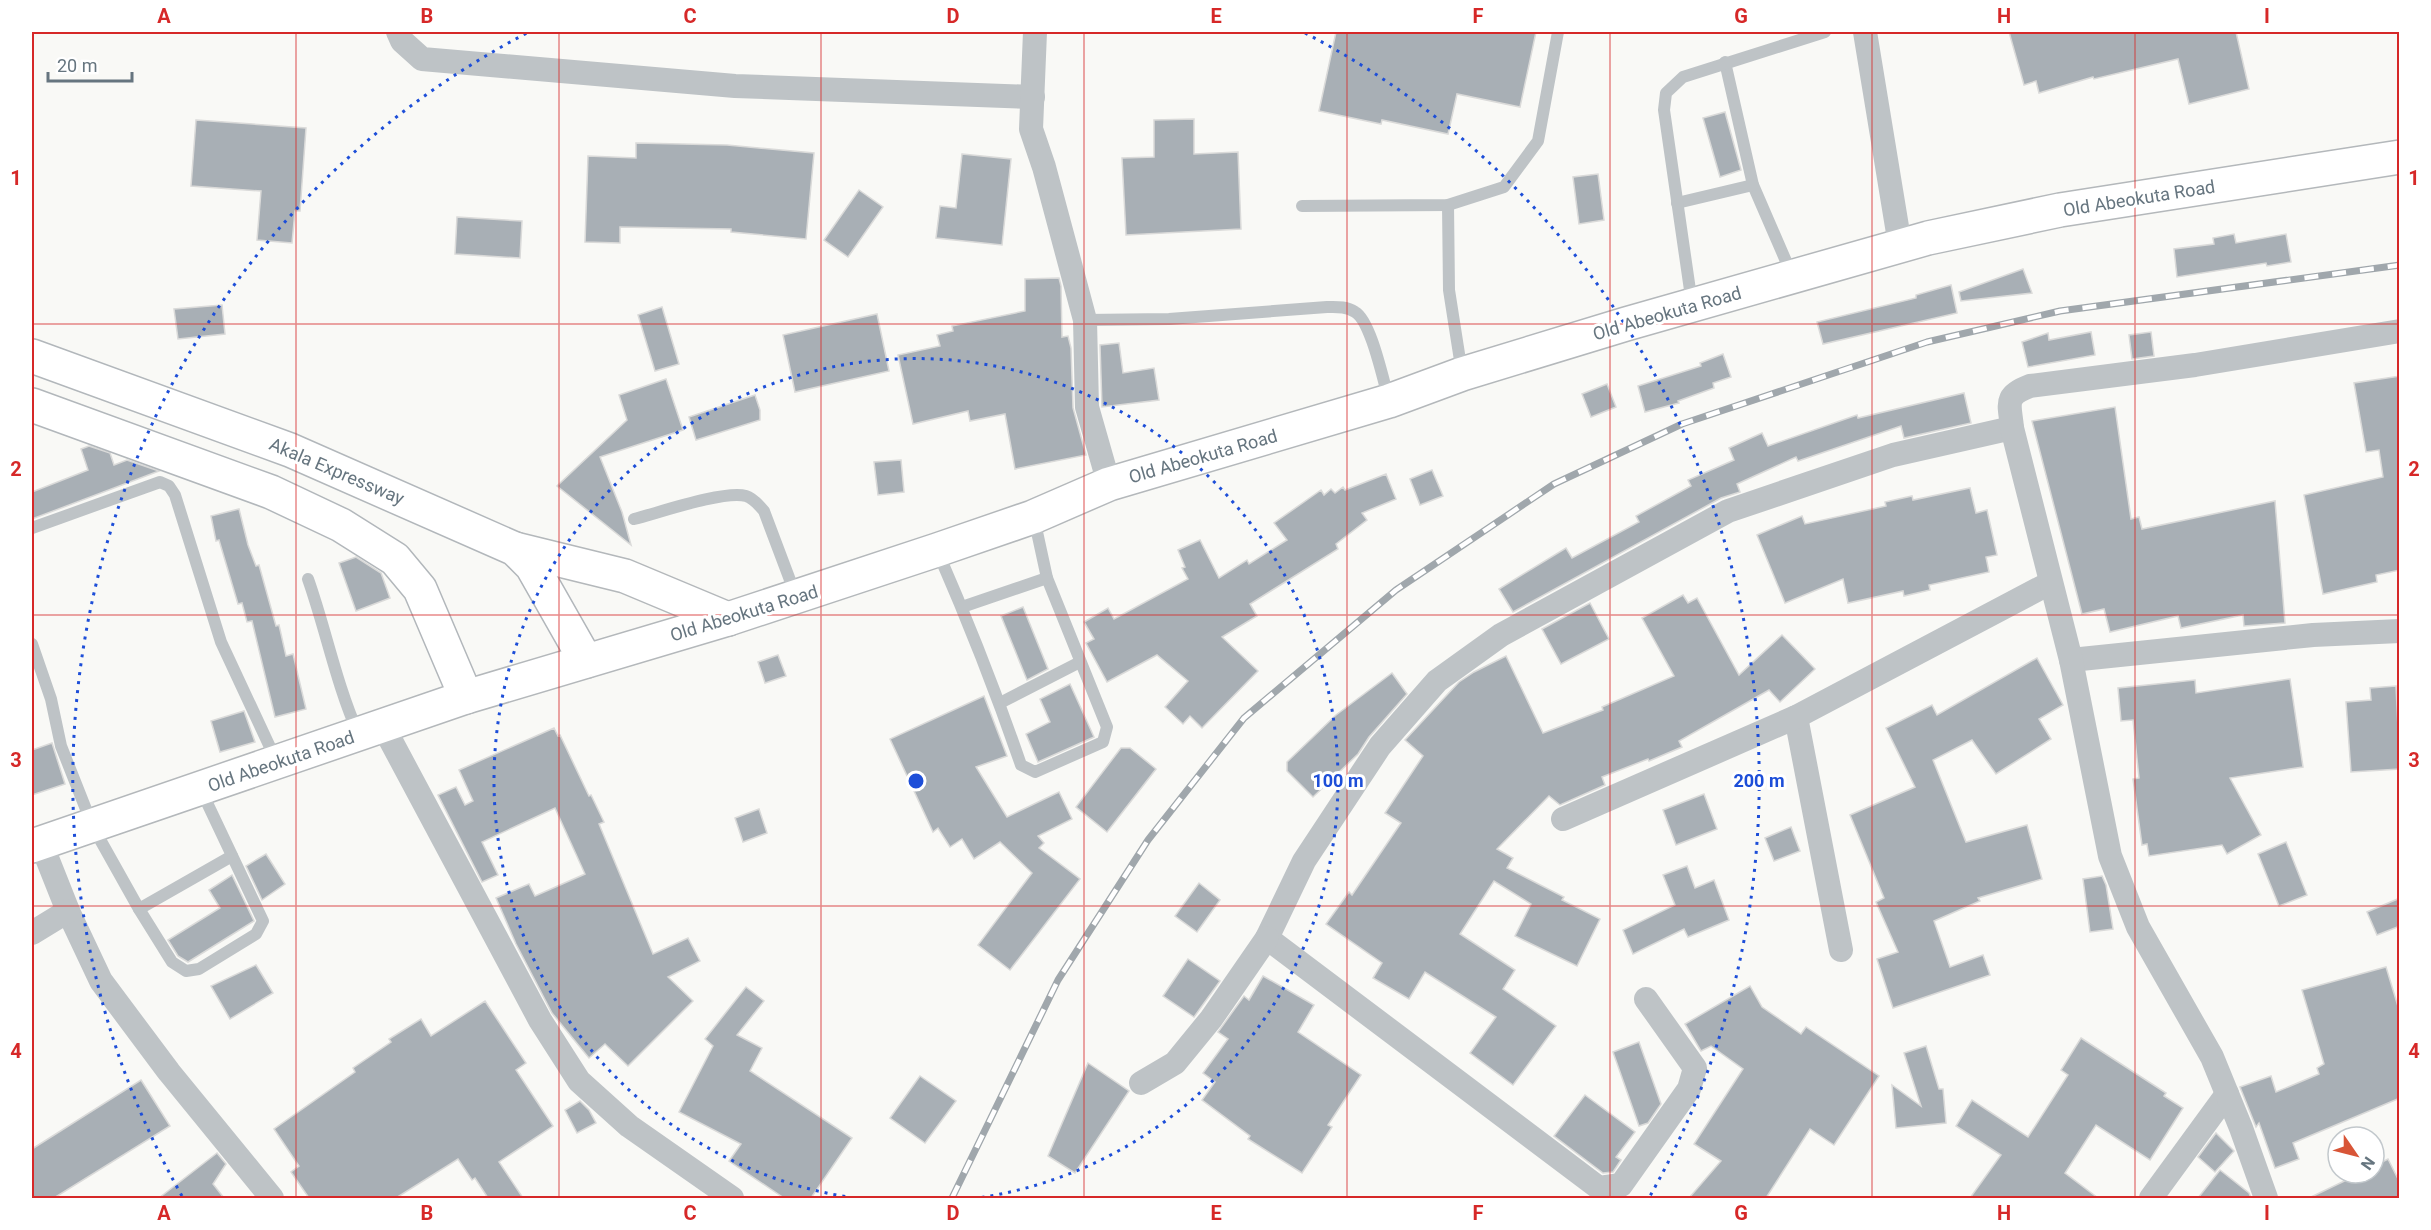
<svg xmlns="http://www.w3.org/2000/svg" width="2431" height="1230" font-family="Roboto,sans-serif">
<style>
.building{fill:#a8afb5;stroke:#dadad9;stroke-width:1.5}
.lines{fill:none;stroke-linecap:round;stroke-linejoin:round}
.primary-casing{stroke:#b2b7bb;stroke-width:36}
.highway-casing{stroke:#b4b8bb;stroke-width:36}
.lane{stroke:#bec3c6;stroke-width:12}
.street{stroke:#bec3c6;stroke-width:24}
.primary{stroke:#fff;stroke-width:33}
.highway{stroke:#fff;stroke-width:33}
.rail-casing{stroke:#a0a7ac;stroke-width:7}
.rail{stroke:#fff;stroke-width:4.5;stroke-dasharray:14;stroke-linecap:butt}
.grid{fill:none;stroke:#d62828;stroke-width:1.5;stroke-opacity:0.55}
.ring{fill:none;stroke:#1d4ed8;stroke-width:3;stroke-dasharray:3 6}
.labels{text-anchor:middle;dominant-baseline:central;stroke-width:6;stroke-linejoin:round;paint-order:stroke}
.street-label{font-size:18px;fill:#66757f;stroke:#fff}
.centre{fill:#1d4ed8;stroke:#fff;stroke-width:3}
.ring-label{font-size:18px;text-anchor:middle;font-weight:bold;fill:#1d4ed8;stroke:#fff;stroke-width:6;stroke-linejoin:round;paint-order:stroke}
.neatline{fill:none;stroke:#d62828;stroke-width:2}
.grid-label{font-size:20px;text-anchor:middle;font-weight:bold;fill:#d62828}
</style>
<rect width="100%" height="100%" fill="#f9f9f6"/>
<g class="building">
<path d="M1336,32H1536L1520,107L1457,94L1448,134L1382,120L1381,124L1319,111Z"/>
<path d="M2009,32H2236L2249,89L2189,104L2178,59L2094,79L2093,77L2039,93L2036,81L2024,85Z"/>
<path d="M1725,112L1741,170L1720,177L1703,118Z"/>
<path d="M1194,119V154L1238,152L1241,229L1126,235L1122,158L1154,157V120Z"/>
<path d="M196,120L306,128L300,211H295L292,243L257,240L261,191L191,186Z"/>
<path d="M636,143L727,145L814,153L806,239L731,232V229L620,227V243L585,242L588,156L636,158Z"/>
<path d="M962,154L1011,159L1002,245L936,238L940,206L956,208Z"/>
<path d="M1598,174L1604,220L1579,224L1573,177Z"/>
<path d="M859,190L883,207L848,257L824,240Z"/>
<path d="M457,217L522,221L520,258L455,254Z"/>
<path d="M2234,234L2236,243L2286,234L2291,262L2267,266L2266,263L2177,277L2174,249L2214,244L2213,238Z"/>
<path d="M2023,269L2032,293L1961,301L1959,292Z"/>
<path d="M1059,278L1061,286L1062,337L1068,336L1071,348L1073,408L1086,455L1015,469L1005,414L970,421L968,411L913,424L898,355L940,346L937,335L953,331L952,326L1025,311V279Z"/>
<path d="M1951,285L1957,313L1823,344L1817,322L1916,298V295Z"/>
<path d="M222,305L225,334L178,339L174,309Z"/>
<path d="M662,307L679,364L655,371L638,315Z"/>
<path d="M877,314L889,371L795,392L783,335Z"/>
<path d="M2091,332L2095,355L2028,367L2022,342L2048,333L2049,340Z"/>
<path d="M2151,332L2154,356L2132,359L2129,335Z"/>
<path d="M1119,343L1123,373L1154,368L1159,400L1102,407L1100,345Z"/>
<path d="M1723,354L1731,377L1713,383L1714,388L1678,401L1679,403L1645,412L1638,386L1701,366L1700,363Z"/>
<path d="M2400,376V570L2376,575L2377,582L2323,594L2304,495L2383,477L2379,450L2366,452L2354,383Z"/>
<path d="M666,379L683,430L600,457L622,512L631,545L557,486L627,420L619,395Z"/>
<path d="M1607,384L1616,407L1591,417L1582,394Z"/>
<path d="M1964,393L1971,423L1904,438L1901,426L1798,461L1796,457L1737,484L1740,492L1721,498L1513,612L1499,589L1566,548L1572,558L1639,522L1636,516L1691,486L1688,480L1734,460L1729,448L1762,433L1768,446L1857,415L1858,418Z"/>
<path d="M755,395L760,410V420L696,440L689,417Z"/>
<path d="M2115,407L2131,519L2139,517L2142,529L2275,501L2285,623L2244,626L2243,615L2181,628L2178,616L2110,632L2104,609L2082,614L2032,421Z"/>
<path d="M89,446L110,453L114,465L127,460L159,471L32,519V492L88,470L81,449Z"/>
<path d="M901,460L904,492L878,495L874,462Z"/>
<path d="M1432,470L1443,496L1420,505L1410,479Z"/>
<path d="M1386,474L1396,499L1362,513L1367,520L1336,544L1338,549L1250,604L1257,616L1222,637L1258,671L1202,728L1190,716L1183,724L1165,707L1188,681L1157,655L1107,682L1086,643L1094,639L1084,622L1108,608L1114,619L1188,579L1182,568L1185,567L1178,550L1200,540L1219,578L1247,560L1249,564L1287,540L1274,523L1321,490L1324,495L1331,489L1335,493L1343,487L1345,490Z"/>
<path d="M1970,488L1976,513L1987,510L1997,555L1986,557L1989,572L1929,585L1930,590L1904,596L1903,591L1848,603L1843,579L1785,603L1757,535L1802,516L1805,524L1886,506L1885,502L1912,496L1913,500Z"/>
<path d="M239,509L248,545L256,566L259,565L276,626L279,625L286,656L293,654L306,709L275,717L252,621L247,622L242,603L238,604L219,540L216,541L211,516Z"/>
<path d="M356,557L381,573L390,598L356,611L339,563Z"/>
<path d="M1683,595L1688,603L1697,598L1739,675L1782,635L1815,669L1780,702L1769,690L1679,741L1682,747L1649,761L1648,759L1602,777L1605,785L1560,805L1549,796L1497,849L1513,858L1507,868L1564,897L1562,900L1600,919L1577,966L1515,936L1531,904L1494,881L1460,934L1515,970L1503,989L1556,1026L1513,1085L1470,1053L1496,1017L1425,972L1409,999L1373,978L1382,963L1326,924L1349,892L1352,895L1401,823L1385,813L1423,756L1405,740L1459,682L1474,672L1506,656L1543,733L1603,710L1602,707L1674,676L1642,618Z"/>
<path d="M1590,603L1609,639L1561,664L1542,629Z"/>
<path d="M1023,607L1048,669L1027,680L1001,616Z"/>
<path d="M778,655L786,676L765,683L758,662Z"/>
<path d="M2037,658L2063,705L2039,719L2051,739L1996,774L1972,740L1933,760L1966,842L2027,825L2042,879L1978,898L1980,901L1934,921L1950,967L1983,955L1990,975L1893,1008L1877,959L1898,952L1876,902L1884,898L1850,815L1915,787L1886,728L1932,705L1937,715Z"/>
<path d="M1392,673L1407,694L1369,737L1358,754L1313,797L1287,771V762L1336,715Z"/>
<path d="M2290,679L2303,767L2230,778L2261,835L2227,854L2222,845L2149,856L2147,844L2142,845L2133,779L2139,778L2133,720L2121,721L2118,688L2195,680L2196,693Z"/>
<path d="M1070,684L1094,737L1038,762L1026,734L1050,722L1040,699Z"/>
<path d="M2396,686L2400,769L2351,772L2346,702L2371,700L2370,688Z"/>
<path d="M984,696L1007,756L976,767L1007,817L1059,792L1072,819L1038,836L1044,843L1039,848L1080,879L1010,970L978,945L1032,873L1000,842L974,859L962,839L950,847L938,828L933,832L890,739Z"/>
<path d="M244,711L255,742L220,752L211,721Z"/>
<path d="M554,728L558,736L560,735L589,796L591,795L604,822L599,824L653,954L688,938L700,961L668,977L693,1001L628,1066L605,1044L589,1058L552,1013L516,944L496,898L529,884L535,896L585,874L555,808L482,842L498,875L482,882L438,795L456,787L465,805L473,801L459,770Z"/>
<path d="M52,743L65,784L32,795V750Z"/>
<path d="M1121,748H1130L1156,769L1107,832L1076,807Z"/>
<path d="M1704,794L1717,829L1676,845L1663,810Z"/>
<path d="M759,809L767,833L743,842L735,818Z"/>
<path d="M1791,827L1800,851L1774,861L1765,838Z"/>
<path d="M2286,842L2307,895L2279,906L2258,854Z"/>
<path d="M266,854L285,884L262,900L246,866Z"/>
<path d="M1687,866L1695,888L1714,880L1729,920L1688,937L1684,929L1633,954L1623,930L1675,905L1663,875Z"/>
<path d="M232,875L254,921L188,962L178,956L168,940L220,908L209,890Z"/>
<path d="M2102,876L2106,885L2113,929L2090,932L2083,879Z"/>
<path d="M1199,883L1220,900L1197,932L1175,916Z"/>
<path d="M2400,898V926L2377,935L2367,912Z"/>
<path d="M1188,959L1220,981L1194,1017L1163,996Z"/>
<path d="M256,965L273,993L230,1019L211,986Z"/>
<path d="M2386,967L2400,1013V1098L2293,1143L2299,1159L2275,1168L2259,1123L2256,1127L2240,1087L2271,1076L2276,1092L2319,1074L2317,1068L2324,1064L2302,990Z"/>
<path d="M1263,976L1314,1005L1298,1032L1361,1075L1328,1125L1332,1127L1302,1173L1248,1139L1250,1136L1202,1100L1215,1082L1203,1073L1228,1039L1218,1032L1244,996L1249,1000Z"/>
<path d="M1750,986L1762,1007L1801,1034L1806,1027L1879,1076L1834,1145L1810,1129L1766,1198H1689L1721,1161L1694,1144L1743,1069L1711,1046L1701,1051L1685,1024Z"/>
<path d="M746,987L764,1001L737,1035L762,1048L750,1071L852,1138L811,1198H784L729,1161L741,1144L679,1112L713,1046L705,1039Z"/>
<path d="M485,1001L526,1063L516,1070L553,1126L499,1162L523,1198H488L475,1178L472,1180L458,1159L396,1198H309L291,1172L299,1166L274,1129L355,1072L353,1068L391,1042L389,1039L421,1019L431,1036Z"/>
<path d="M2081,1038L2166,1093L2164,1096L2183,1108L2150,1160L2096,1125L2065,1173L2098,1198H1970L2001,1155L1956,1126L1972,1100L2028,1137L2068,1075L2061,1070Z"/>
<path d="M1639,1042L1661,1104L1648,1123L1639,1126L1613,1052Z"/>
<path d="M1926,1046L1939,1089H1943L1946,1123L1896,1128L1892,1085L1921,1106L1904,1053Z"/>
<path d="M1088,1063L1129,1091L1075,1173L1048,1156Z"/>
<path d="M920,1076L956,1101L925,1143L890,1118Z"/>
<path d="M141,1080L170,1126L54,1198H32V1149Z"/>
<path d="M1585,1095L1635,1132L1616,1157L1621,1160L1613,1172L1603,1173L1554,1136Z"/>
<path d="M580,1101L589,1110L596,1123L577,1133L565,1110Z"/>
<path d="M2216,1133L2234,1151L2215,1172L2198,1157Z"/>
<path d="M217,1153L226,1164L213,1184L224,1198H159Z"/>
<path d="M2388,1159L2400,1183V1198H2309L2361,1173H2374V1166Z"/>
<path d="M2220,1170L2249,1193L2251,1198H2198Z"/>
</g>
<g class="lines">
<g class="primary-casing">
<g id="primary">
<path d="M32,356L290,450L515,549L532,566L586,661"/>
<path d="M32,405L271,492L341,525L395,559L420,589L466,697"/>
</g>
</g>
<g class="highway-casing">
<g id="highway">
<path d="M515,549L625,576L728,619"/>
<path d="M32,846L466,697L728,619L937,550L1033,517L1109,484L1389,401L1462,374L1626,324L1928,238L2060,210L2400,157"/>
</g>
</g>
<g class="lane">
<path d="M1725,62L1753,185L1792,275"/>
<path d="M1677,203L1753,185"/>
<path d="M1448,205L1449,290L1462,373"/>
<path d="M1302,206L1448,205L1504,187L1538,141L1558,32"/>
<path d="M1692,304L1664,110L1666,93L1683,77L1825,32"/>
<path d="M1085,320L1169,319L1327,307C1336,307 1346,306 1355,312C1371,321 1383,380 1389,400"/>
<path d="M634,519C658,513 724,490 746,496C753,498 759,505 764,511L796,596"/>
<path d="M32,528L160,482L169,486L175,495L221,642L276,760"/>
<path d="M937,550C968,621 996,692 1021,765L1035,772L1103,742L1107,727L1047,578L1034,518"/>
<path d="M308,579C326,630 336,683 358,733"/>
<path d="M962,607L1047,578"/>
<path d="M32,644L51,699L61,746L93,827L139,909L172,962L186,971L199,969L256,934L263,921L201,790"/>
<path d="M1000,703L1080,662"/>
<path d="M139,909L232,856"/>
</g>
<g class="street">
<path d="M398,32L402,41L422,59L735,86L1033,97"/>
<path d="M1035,32L1031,129L1044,167L1085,320L1087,407L1109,484"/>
<path d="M1865,32L1900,245"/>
<path d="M2071,660L2313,635L2400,631"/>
<path d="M1796,717L1841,950"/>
<path d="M383,726L540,1020L579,1081L629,1126L732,1198"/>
<path d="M1563,819L1796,717L2050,583"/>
<path d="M41,843L68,911L101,981L169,1072L272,1198"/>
<path d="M32,933L68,911"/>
<path d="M1646,999L1695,1068L1689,1089L1621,1185L1599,1188L1267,938L1304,861L1380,746L1437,681L1501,635L1728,511L1893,455L2012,428"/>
<path d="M1141,1083L1175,1063L1211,1019L1267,938"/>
<path d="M2151,1198L2227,1094"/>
<path d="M2266,1198L2241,1128L2212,1057L2138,927L2110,856L2071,660L2012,428C2010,404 2003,396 2030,386L2195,365L2400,331"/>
</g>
<use href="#primary" class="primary"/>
<use href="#highway" class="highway"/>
<g class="rail-casing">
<path id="rail" d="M952,1198L1058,980L1148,840L1244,718L1396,590L1554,484L1682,424L1927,342L2060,311L2400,265"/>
</g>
<use href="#rail" class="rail"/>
</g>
<path class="grid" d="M296,32V1198M559,32V1198M821,32V1198M1084,32V1198M1347,32V1198M1610,32V1198M1872,32V1198M2135,32V1198M32,324H2400M32,615H2400M32,906H2400"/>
<g class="ring">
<path d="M854 1198A422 422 0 1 1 978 1198"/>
<path d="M182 1196A843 843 0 0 1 527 33M1305 33A843 843 0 0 1 1650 1196"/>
</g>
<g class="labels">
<g class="street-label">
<text transform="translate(2139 198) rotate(-9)">Old Abeokuta Road</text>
<text transform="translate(1667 313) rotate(-16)">Old Abeokuta Road</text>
<text transform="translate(1203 456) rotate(-16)">Old Abeokuta Road</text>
<text transform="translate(337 471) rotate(23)">Akala Expressway</text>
<text transform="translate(744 613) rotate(-17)">Old Abeokuta Road</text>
<text transform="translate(281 761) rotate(-19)">Old Abeokuta Road</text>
</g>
</g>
<circle cx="916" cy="781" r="9" class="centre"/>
<g class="ring-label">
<text x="1338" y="787">100 m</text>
<text x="1759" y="787">200 m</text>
</g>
<rect width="2431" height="1230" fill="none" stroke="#ffffff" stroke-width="66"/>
<g transform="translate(2356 1155) rotate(125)"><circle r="28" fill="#ffffff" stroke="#c2c8cc" stroke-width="1.5"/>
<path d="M0-4.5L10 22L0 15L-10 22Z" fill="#d85537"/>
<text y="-9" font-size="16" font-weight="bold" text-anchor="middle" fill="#66757f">N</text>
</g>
<path d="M48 72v9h84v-9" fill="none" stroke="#66757f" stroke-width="3"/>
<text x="57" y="72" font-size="18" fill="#66757f" stroke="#ffffff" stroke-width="4.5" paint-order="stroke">20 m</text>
<rect x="33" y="33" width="2365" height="1164" class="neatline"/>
<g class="grid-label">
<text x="164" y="23">A</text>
<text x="427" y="23">B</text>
<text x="690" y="23">C</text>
<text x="953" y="23">D</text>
<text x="1216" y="23">E</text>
<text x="1478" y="23">F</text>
<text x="1741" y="23">G</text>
<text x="2004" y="23">H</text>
<text x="2267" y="23">I</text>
<text x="16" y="185">1</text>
<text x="2414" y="185">1</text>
<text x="16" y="476">2</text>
<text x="2414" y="476">2</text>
<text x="16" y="767">3</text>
<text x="2414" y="767">3</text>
<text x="16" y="1058">4</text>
<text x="2414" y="1058">4</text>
<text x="164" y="1220">A</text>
<text x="427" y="1220">B</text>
<text x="690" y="1220">C</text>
<text x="953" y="1220">D</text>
<text x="1216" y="1220">E</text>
<text x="1478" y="1220">F</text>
<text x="1741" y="1220">G</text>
<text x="2004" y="1220">H</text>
<text x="2267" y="1220">I</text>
</g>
</svg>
